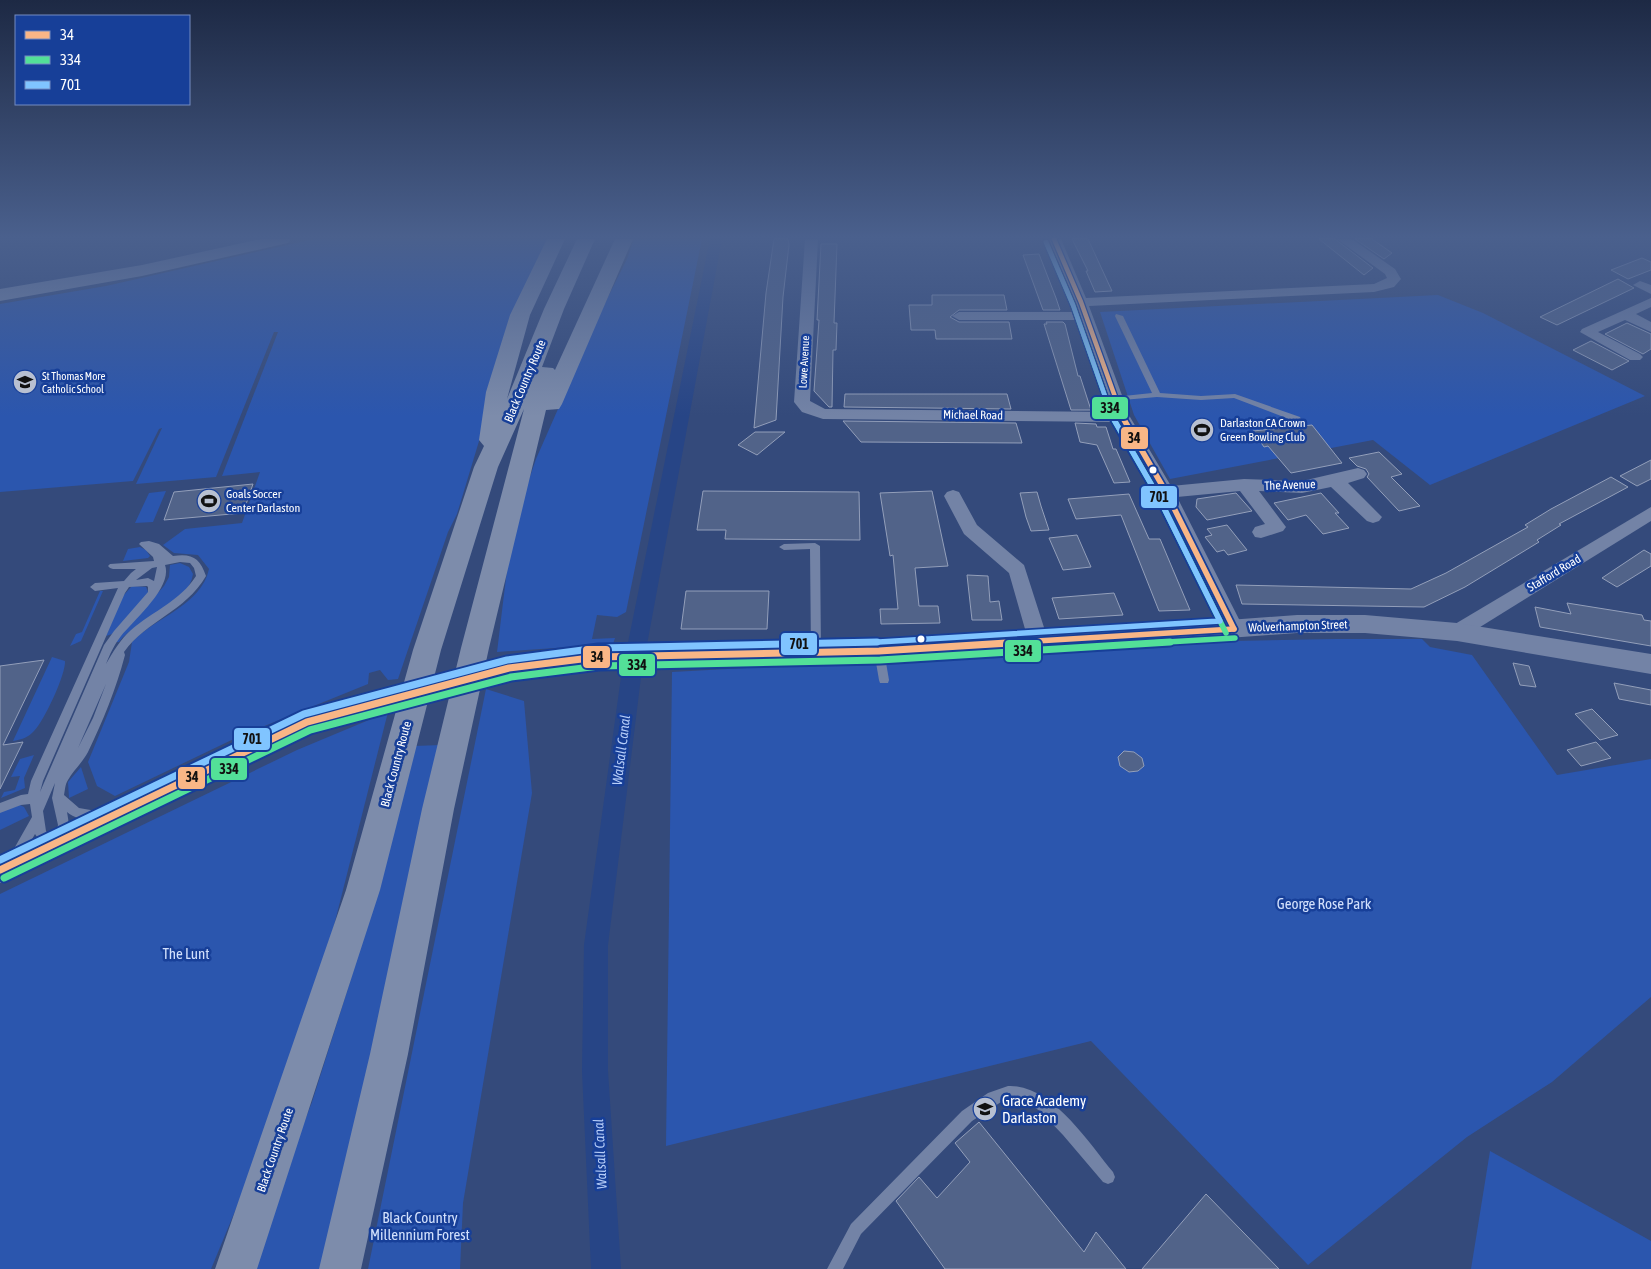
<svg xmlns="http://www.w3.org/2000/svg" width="1651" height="1269" font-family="'Asap Condensed',sans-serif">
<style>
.green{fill:#2b56ae}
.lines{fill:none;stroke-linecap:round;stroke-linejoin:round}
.canal{fill:#274586;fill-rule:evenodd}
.building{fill:#516389;stroke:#939fba}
.service{fill:#7383a6;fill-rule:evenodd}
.minor{fill:#7383a6;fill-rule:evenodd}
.tertiary{fill:#7383a6;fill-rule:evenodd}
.trunk{fill:#7d8cab;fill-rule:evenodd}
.bus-1-far2-casing{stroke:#173f98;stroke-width:7}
.bus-1-far1-casing{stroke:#173f98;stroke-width:9}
.bus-1-casing{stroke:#173f98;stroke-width:11}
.bus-2-far2-casing{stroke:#173f98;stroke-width:7}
.bus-2-far1-casing{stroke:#173f98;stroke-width:9}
.bus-2-casing{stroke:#173f98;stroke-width:11}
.bus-3-far2-casing{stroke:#173f98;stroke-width:7}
.bus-3-far1-casing{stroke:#173f98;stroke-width:9}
.bus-3-casing{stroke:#173f98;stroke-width:11}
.bus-1-far2{stroke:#f9b686;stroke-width:4.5}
.bus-1-far1{stroke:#f9b686;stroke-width:5.5}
.bus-1{stroke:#f9b686;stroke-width:7}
.bus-2-far2{stroke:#53e098;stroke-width:4.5}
.bus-2-far1{stroke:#53e098;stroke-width:5.5}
.bus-2{stroke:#53e098;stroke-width:7}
.bus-3-far2{stroke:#80c4ff;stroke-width:4.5}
.bus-3-far1{stroke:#80c4ff;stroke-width:5.5}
.bus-3{stroke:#80c4ff;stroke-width:7}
.bus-dot{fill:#fff;stroke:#173f98;stroke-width:2}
.labels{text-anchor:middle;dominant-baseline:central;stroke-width:5;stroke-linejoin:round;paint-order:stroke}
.far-street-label{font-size:11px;fill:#fff;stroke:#173f98}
.far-poi-label{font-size:11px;fill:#fff;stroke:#173f98;text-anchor:start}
.street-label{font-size:12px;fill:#fff;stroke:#173f98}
.poi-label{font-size:12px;fill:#fff;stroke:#173f98;text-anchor:start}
.water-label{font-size:14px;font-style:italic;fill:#b6cdf8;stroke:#173f98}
.near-park-label{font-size:15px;fill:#d2e0fc;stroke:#173f98}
.near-poi-label{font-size:15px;fill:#fff;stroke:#173f98;text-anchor:start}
.line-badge{stroke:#173f98;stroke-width:2}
.pale-badge-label{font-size:14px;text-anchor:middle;font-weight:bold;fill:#111}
</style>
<rect width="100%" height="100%" fill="#344a7b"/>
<g class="green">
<path d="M313,239H548L524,292L457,514L448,532L398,679L388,680L380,670L369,673L368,684L242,735L115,796L97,786L88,762L129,662L132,642C155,617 201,606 209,569L198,555L174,553L163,545L185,529L242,523L260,472L222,476L278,332H274L216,477L136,484L162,428L159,429L133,481L0,492V304L106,286Z"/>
<path d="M634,239H702L626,612L617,617L597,615L592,639L615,638L613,644L497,652L511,537L524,494L536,459L602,309L627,259Z"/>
<path d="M1438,295L1483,313L1645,396L1430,485L1373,440L1170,479L1134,415L1100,312Z"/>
<path d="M166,491L153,522L135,523L149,493Z"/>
<path d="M140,547L146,550L150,556L148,558L123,561L128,549Z"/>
<path d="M180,563L189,567L193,574C189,605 137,618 119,642H114L164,586L169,577L170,565Z"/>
<path d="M132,586L146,587L149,594L112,634L106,636L122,597Z"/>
<path d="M100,591H103L81,641L70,646L76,634L82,632Z"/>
<path d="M1335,639H1422L1430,647L1472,655L1557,775L1651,759V997L1552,1082L1467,1137L1308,1265L1091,1041L666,1146L672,672L1233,641Z"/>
<path d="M52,657L65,661C66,674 44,721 34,731C29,737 21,740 13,741Z"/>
<path d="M486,689L524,701L532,793L463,1203L460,1269H368Z"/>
<path d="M388,712L327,953L245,1187L211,1269H0V894L297,750Z"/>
<path d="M441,745L326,1269H247L312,1102L349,985L414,746Z"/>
<path d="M34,755L24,778L25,788L1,798L4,792L15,790L20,776L11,777L20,759Z"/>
<path d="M81,767L88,789L69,798L68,782Z"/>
<path d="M20,805L24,807L29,816L0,830V812Z"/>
<path d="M1490,1151L1651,1241V1269H1471Z"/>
</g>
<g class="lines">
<path class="canal" d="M710,239H722L641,677L608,945V1071L621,1269H591L582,1071L584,945L621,677Z"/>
</g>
<g class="building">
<path d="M774,239H788L789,245L783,297L776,420L754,428L766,293Z"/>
<path d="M1072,239H1088L1112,291L1095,292L1086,271H1088Z"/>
<path d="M1319,239H1335L1373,268L1364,275Z"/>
<path d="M1355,239H1372L1392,253L1384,259Z"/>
<path d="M821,244H837L834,323H837L836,350H833L832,407H829L814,391L819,320H817Z"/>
<path d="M1039,254L1056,298L1060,310H1043L1023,255Z"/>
<path d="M1642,258L1651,262V270L1628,279L1611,270Z"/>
<path d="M1618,279L1634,288L1557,325L1540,317Z"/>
<path d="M932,295H1004L1007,310H959L950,317L959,322H1009L1012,339H936L935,330H911L909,305H932Z"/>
<path d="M1046,322H1063L1065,324L1078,376H1080L1091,410H1071L1044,324H1047Z"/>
<path d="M1627,323L1651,334V349L1643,354L1605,334Z"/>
<path d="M1591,341L1629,361L1612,370L1573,350Z"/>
<path d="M845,394H1007L1011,409L844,407Z"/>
<path d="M843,421L1016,423L1022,443L861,442Z"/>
<path d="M1075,423L1096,424L1097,427H1106L1113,449H1116L1130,482L1114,483L1097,445L1080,442Z"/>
<path d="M1312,425L1342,463L1291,473L1268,446L1264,447L1253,431Z"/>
<path d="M755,432H785L757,455L738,445Z"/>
<path d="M1379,452L1402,474L1391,477L1420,506L1399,511L1367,477L1369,474L1366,469L1357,466L1349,458Z"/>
<path d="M1651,460V479L1637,486L1620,476Z"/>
<path d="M1611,477L1628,487L1559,524L1561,525L1537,540L1539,542L1465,587L1424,607L1242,604L1236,585L1411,589L1446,573L1528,527L1525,525L1551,509Z"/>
<path d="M253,484L243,513L164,520L174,492Z"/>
<path d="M703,491L859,492L860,540L725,539L726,530H697Z"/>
<path d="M932,491L948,566L915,568L919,606H938L940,623L881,624L880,609H898L893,555L890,556L880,493Z"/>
<path d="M1037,492L1041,506L1049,530L1031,531L1026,517L1020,493Z"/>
<path d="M1236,493L1252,511L1207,520L1196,507L1197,499Z"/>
<path d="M1321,493L1339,513H1335L1349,528L1323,534L1306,515L1288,520L1274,503Z"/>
<path d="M1129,494L1149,539H1160L1190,610L1159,611L1121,515L1076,519L1068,499Z"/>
<path d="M1227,525L1247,550L1228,555L1224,550L1217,552L1205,537L1212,535L1207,529Z"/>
<path d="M1077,535L1091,567L1063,570L1049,538Z"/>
<path d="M1644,550L1651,554V566L1617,587L1602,578Z"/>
<path d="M967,575L988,576L990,602L999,601L1002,620H972Z"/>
<path d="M686,591H769L767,629H681Z"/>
<path d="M1114,593L1123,615L1059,619L1052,598Z"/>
<path d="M1567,603L1642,615L1644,620L1651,621V646L1540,627L1535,607L1571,614Z"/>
<path d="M44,660L3,745L23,742L0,789V666Z"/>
<path d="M1513,663L1529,666L1536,687L1520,685Z"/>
<path d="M1614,683L1651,690V705L1619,699Z"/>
<path d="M1592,709L1618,735L1600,740L1575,714Z"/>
<path d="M1596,742L1611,758L1581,766L1567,750Z"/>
<path d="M1124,751L1134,752L1142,758L1144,766L1138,771L1129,772L1120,766L1118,757Z"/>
<path d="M979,1122L1084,1252L1096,1232L1126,1269H945L896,1201L919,1177L937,1198L970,1162L955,1143Z"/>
<path d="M1206,1194L1279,1269H1142Z"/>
</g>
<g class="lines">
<g class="service">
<path d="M1116,314L1123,316L1160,393L1201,396L1235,394L1300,417L1301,419L1300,421H1294L1234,398L1201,400L1157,397L1111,401L1110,399L1114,397L1152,393L1115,316Z"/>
<path d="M149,541L159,544L173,556C192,553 200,558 206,576C185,612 147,620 124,652L125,655C116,689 103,721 88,752C82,763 73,771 68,780C65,784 65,791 64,795L79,808L102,812L104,816L102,820C92,823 75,819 67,812C69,823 70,830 65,841L61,842L57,841L55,837L58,825L52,798L55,783L43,811L46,831L55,845L53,849L49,850L45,849L35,834C27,848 15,870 0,876V862L15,847L32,817L30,804L21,805L0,813V803L21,795L28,794L31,781L118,588L95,591L90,587L95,583L124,581L131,573L136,569H113L110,568L108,566L110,564L154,561L153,557L139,544L141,542ZM180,562L190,563L194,568L196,576C180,601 153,611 131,630C120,640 113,652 106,664C110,654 114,645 121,636C134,620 173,587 165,565ZM157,567L154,581L148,578L136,580L152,568ZM147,586L148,587V592L114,631L104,645L40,792L43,781L125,593L129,587ZM106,684L93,718L78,748Z"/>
<path d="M815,543L820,546L821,653L820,656H812L811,653L810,549L784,550L779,547L784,544Z"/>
<path d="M879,647L883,648L884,651L889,680L888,683H880L879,680L874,651L875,648Z"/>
<path d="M1008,1086C1051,1084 1088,1142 1113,1172L1115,1177L1113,1182L1108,1184L1103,1182L1063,1135L1040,1111L1024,1101L1017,1100L1001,1102L972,1121L861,1234L843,1269H827L851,1224L962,1111L988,1093Z"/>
</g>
<g class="minor">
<path d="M805,239H818L810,401L825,409L1112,412L1080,320H959L952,316L959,312H1077L1048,239H1061L1086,298L1374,284L1387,278L1385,274L1337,239H1352L1395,269L1401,279L1394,287L1374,292L1089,306L1130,417L1171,486L1244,479L1302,481L1358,468L1364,470L1367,474L1364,478L1348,483L1382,517L1379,521L1373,523L1367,521L1331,487L1302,493L1259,491L1286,527L1283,531L1261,538L1255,537L1252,532L1255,527L1265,524L1240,491L1177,497L1244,629L1241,634L1234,637L1227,634L1157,492L1117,422L823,419L802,412L794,402Z"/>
<path d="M1640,281L1651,285V294L1633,285Z"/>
<path d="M1651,298V307L1636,314L1651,322V332L1625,320L1598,332L1640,354L1643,357L1640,360H1630L1580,332L1582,329Z"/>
<path d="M953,490L959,492L977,525L1024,565L1049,643L1046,649L1039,651L1032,649L1029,643L1009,573L964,534L944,496L947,492Z"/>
<path d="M1651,507V521L1464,637L1457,640L1450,637L1447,632L1450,627Z"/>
</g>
<path class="tertiary" d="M1297,615H1365L1457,623L1651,654V674L1457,641L1365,633H1297L1039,652L879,660L598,667L550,672L509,678L314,731L0,883V856L298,714L384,690L509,658L598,647L879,642L1039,634Z"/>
<g class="trunk">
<path d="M261,239H291L288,243L142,276L0,301V289L142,265Z"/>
<path d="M547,239H565L530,315L507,399L544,309L577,239H595L564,309L542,367L553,368L555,370L615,239H633L562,404L559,409L546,410L489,648L454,809L408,1054L361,1269H319L370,1054L422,809L461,648L524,409L498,467L441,650L380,890L257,1269H215L346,890L413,650L474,467L484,446L479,440L486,392L510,315Z"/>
</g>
<g class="bus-1-far2-casing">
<path id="bus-1-far2" d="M1054,239L1081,302L1123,419"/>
</g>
<g class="bus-1-far1-casing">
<g id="bus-1-far1">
<path d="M1123,418L1166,492L1234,629"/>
<path d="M1003,643L1234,629"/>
</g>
</g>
<g class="bus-1-casing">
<path id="bus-1" d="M0,870L307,722L509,668L598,657L879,651L1024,642"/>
</g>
<g class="bus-2-far2-casing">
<path id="bus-2-far2" d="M1046,242L1073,305L1113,419"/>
</g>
<g class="bus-2-far1-casing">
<g id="bus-2-far1">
<path d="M1113,418L1158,496L1226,633"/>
<path d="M1150,643L1235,638"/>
</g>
</g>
<g class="bus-2-casing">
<path id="bus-2" d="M4,878L310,730L511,677L599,666L880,660L1170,642"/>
</g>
<g class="bus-3-far2-casing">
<path id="bus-3-far2" d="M1046,242L1073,305L1113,419"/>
</g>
<g class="bus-3-far1-casing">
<path id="bus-3-far1" d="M819,643L879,642L1220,621L1158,496L1113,418"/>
</g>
<g class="bus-3-casing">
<path id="bus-3" d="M0,860L304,714L507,660L598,648L877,642"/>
</g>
<use href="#bus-1-far2" class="bus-1-far2"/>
<use href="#bus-1-far1" class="bus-1-far1"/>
<use href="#bus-1" class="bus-1"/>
<use href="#bus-2-far2" class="bus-2-far2"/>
<use href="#bus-2-far1" class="bus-2-far1"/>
<use href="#bus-2" class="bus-2"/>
<use href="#bus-3-far2" class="bus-3-far2"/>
<use href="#bus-3-far1" class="bus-3-far1"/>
<use href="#bus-3" class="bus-3"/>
</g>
<linearGradient id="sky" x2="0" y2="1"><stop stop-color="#1d2944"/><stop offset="0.57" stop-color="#4a608d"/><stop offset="1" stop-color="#4a608d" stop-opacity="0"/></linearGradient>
<rect width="1651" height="416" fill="url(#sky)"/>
<defs>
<g id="school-disc" transform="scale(1.25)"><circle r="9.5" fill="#b8c0d1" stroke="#173f98"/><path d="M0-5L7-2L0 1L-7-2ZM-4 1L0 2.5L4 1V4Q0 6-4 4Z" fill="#111"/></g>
<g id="stadium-disc" transform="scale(1.25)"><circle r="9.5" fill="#b8c0d1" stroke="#173f98"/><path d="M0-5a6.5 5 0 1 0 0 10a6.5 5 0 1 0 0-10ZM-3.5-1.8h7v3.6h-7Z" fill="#111"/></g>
</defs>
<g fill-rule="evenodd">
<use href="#school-disc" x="25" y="382"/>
<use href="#stadium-disc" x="1202" y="430"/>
<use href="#stadium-disc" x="209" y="501"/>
<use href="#school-disc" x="985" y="1109"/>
</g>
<g class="bus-dot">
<circle cx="1153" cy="470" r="4.5"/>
<circle cx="921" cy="639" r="4.5"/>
</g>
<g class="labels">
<g class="far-street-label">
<text transform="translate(804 362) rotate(-87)">Lowe Avenue</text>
</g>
<g class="far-poi-label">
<text x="42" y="376">St Thomas More<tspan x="42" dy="13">Catholic School</tspan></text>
</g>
<g class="street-label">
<text transform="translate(525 381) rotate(-67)">Black Country Route</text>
<text transform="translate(973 415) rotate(1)">Michael Road</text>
<text transform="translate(1290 485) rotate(-2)">The Avenue</text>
<text transform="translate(1554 573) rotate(-31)">Stafford Road</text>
<text transform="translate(1298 626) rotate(-2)">Wolverhampton Street</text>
<text transform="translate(396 764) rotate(-75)">Black Country Route</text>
<text transform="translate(275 1150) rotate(-71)">Black Country Route</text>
</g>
<g class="poi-label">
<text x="1220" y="423">Darlaston CA Crown<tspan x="1220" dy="14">Green Bowling Club</tspan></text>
<text x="226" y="494">Goals Soccer<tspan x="226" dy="14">Center Darlaston</tspan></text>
</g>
<g class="water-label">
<text transform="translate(621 750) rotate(-83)">Walsall Canal</text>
<text transform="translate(600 1154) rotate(-93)">Walsall Canal</text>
</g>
<g class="near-park-label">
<text x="1324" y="903">George Rose Park</text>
<text x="186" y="953">The Lunt</text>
<text x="420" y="1217">Black Country<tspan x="420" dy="17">Millennium Forest</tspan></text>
</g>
<g class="near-poi-label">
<text x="1002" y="1100">Grace Academy<tspan x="1002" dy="17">Darlaston</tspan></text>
</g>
</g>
<g class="line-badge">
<rect x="1091" y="396" width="38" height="24" rx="5" fill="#53e098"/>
<rect x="1120" y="426" width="29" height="24" rx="5" fill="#f9b686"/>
<rect x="1140" y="485" width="38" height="24" rx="5" fill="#80c4ff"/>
<rect x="780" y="632" width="38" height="24" rx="5" fill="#80c4ff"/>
<rect x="1004" y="639" width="38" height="24" rx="5" fill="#53e098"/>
<rect x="582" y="645" width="29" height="24" rx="5" fill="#f9b686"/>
<rect x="618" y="653" width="38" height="24" rx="5" fill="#53e098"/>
<rect x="233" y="727" width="38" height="24" rx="5" fill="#80c4ff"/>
<rect x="210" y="757" width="38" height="24" rx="5" fill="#53e098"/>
<rect x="177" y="766" width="29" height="24" rx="5" fill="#f9b686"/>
</g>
<g class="pale-badge-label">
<text x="1110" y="413">334</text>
<text x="1134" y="443">34</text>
<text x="1159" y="502">701</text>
<text x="799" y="649">701</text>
<text x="1023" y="656">334</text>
<text x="597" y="662">34</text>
<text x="637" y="670">334</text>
<text x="252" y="744">701</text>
<text x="229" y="774">334</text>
<text x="192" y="782">34</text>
</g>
<rect x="15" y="15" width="175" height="90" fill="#173f98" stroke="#748cc1"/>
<rect x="25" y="31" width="25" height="8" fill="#f9b686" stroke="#748cc1"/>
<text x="60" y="40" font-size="15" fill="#ffffff">34</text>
<rect x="25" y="56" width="25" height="8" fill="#53e098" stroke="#748cc1"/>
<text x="60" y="65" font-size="15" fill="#ffffff">334</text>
<rect x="25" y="81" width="25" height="8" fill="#80c4ff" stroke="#748cc1"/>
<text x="60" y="90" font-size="15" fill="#ffffff">701</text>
</svg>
